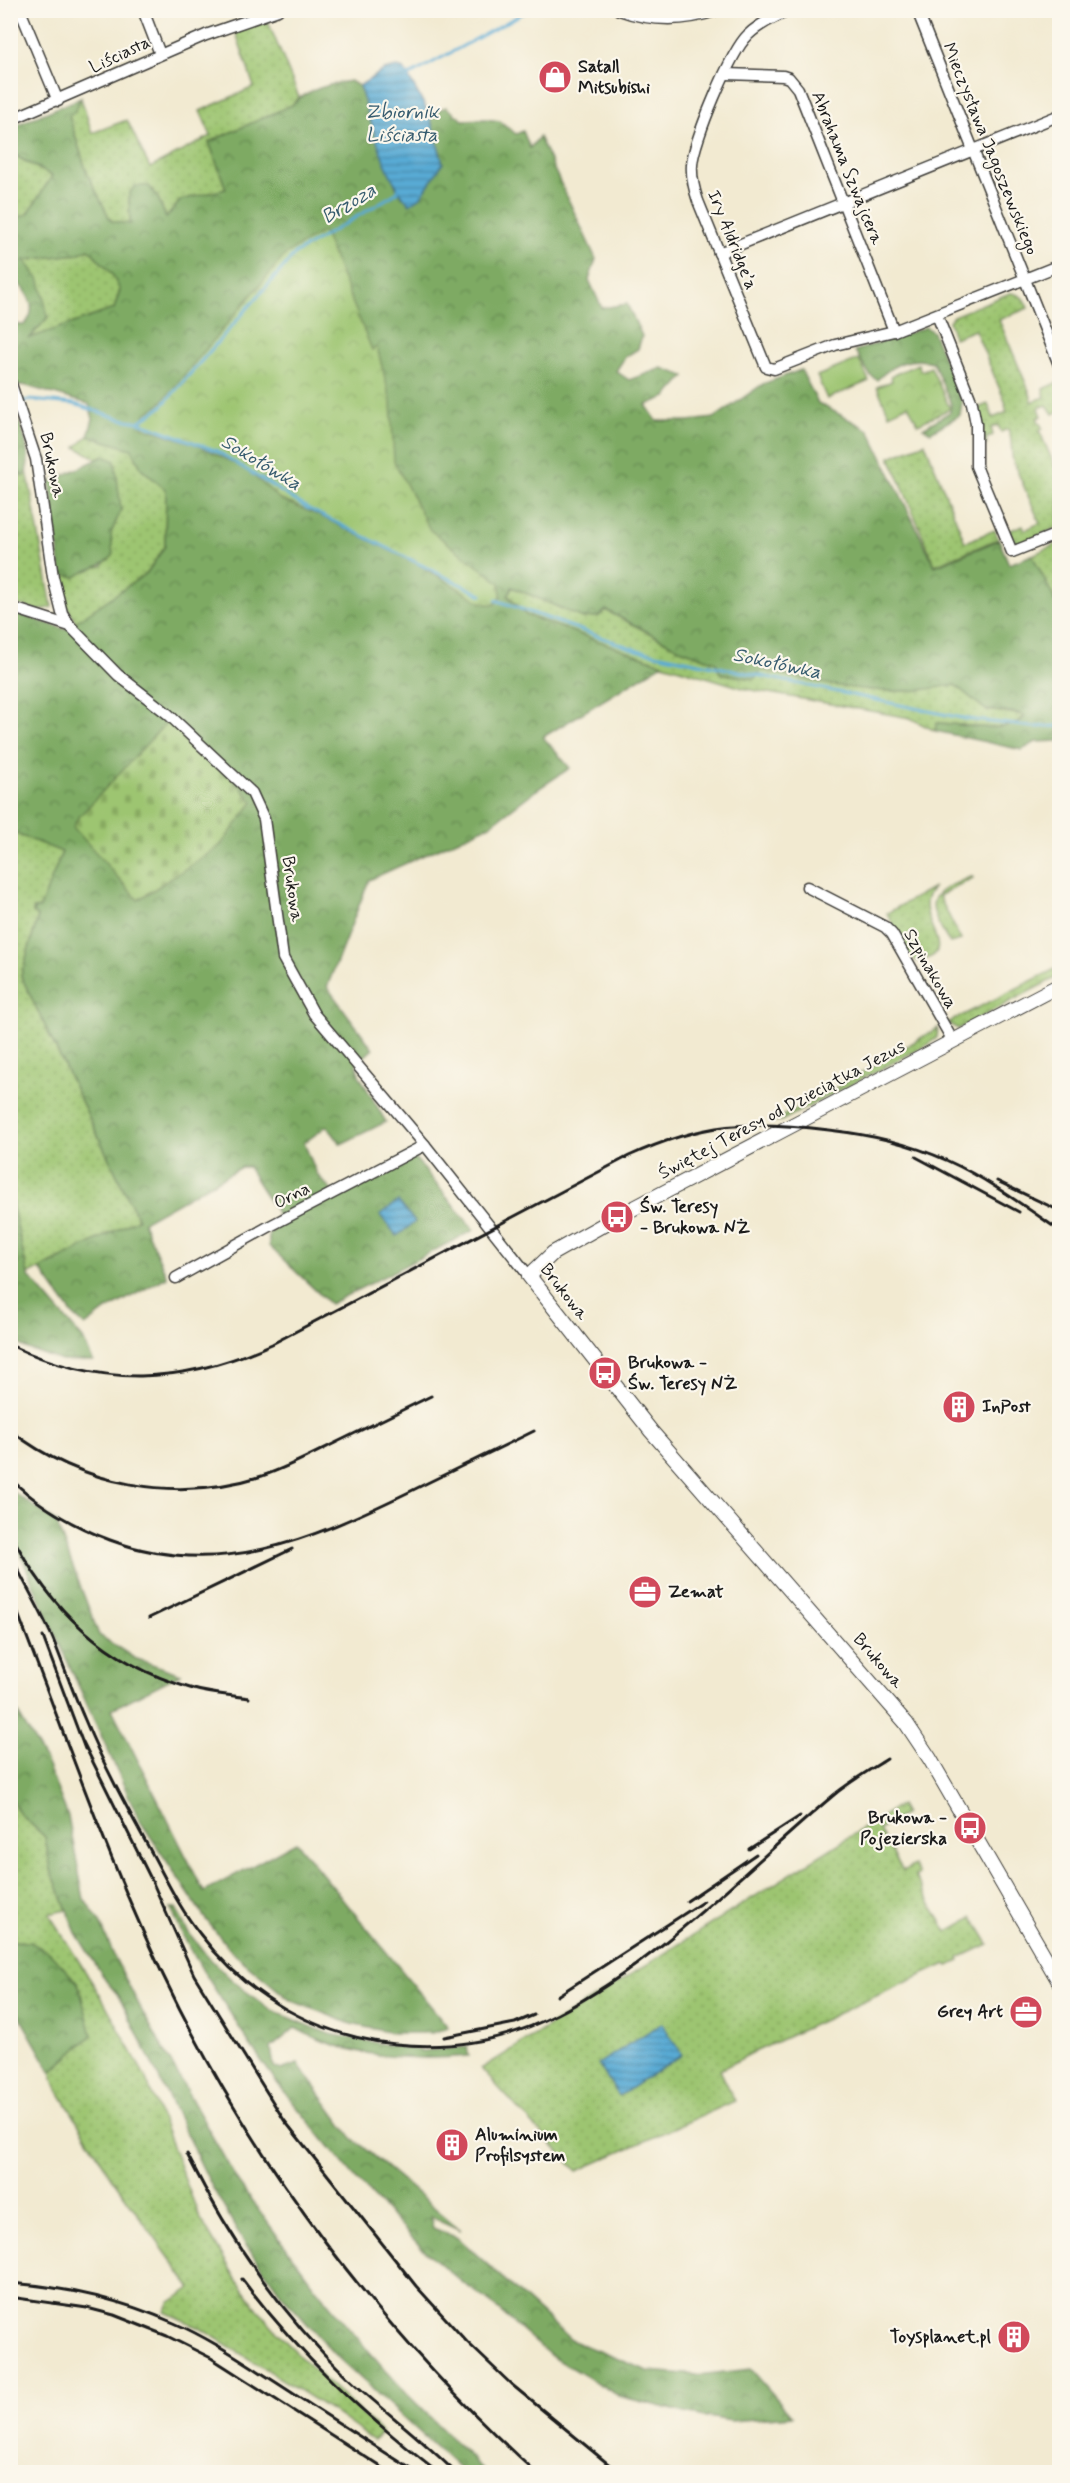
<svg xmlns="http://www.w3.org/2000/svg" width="1070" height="2483" font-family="Mynerve,sans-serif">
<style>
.grass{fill:url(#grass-dots);stroke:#5c7046;stroke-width:1.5}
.forest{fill:url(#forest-crowns);stroke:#4d6340;stroke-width:1.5;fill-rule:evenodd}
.cemetery{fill:url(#cemetery-stones);stroke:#5c7046;stroke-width:1.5}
.park{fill:url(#park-crowns);stroke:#5c7046;stroke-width:1.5}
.pitch{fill:#9dc571;stroke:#5c7046;stroke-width:1.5}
.water{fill:url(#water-rules);stroke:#3a6378;stroke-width:1.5}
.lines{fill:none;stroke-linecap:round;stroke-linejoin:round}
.stream{stroke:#59aad4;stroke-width:3}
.minor-casing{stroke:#3c3b37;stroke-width:13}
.tertiary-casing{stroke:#3c3b37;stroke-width:16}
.minor{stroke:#fff;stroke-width:10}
.tertiary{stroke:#fff;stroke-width:14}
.rail{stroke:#1c1c1c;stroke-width:3}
.labels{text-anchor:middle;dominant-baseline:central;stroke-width:4.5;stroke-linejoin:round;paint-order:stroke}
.street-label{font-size:18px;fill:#1c1c1c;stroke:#fbf7ec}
.poi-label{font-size:18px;font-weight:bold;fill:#1c1c1c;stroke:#fbf7ec;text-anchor:start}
.water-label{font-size:20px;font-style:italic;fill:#375c6f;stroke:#fbf7ec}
</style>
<defs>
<pattern id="grass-dots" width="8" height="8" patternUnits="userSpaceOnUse" patternTransform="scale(1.5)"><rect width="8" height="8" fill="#9dc571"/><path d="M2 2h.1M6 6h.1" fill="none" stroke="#87a961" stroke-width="1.8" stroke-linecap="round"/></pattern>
<pattern id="forest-crowns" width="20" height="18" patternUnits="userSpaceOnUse" patternTransform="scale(1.5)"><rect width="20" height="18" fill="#7eaa63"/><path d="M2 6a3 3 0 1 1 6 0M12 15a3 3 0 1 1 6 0" fill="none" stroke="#668a51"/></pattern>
<pattern id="cemetery-stones" width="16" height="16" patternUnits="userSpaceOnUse" patternTransform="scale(1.5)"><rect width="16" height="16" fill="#9dc571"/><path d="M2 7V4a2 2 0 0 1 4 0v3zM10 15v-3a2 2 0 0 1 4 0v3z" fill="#87a961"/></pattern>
<pattern id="park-crowns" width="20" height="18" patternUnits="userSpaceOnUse" patternTransform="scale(1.5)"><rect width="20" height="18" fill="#9dc571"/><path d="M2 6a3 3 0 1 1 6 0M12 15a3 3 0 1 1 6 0" fill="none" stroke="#87a961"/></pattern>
<pattern id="water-rules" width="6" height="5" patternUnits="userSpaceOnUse" patternTransform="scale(1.5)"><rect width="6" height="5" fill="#59aad4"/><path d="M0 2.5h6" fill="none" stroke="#498aab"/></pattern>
</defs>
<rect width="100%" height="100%" fill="#fbf7ec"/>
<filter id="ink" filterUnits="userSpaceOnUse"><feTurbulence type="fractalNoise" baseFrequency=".0167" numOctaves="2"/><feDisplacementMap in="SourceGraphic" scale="12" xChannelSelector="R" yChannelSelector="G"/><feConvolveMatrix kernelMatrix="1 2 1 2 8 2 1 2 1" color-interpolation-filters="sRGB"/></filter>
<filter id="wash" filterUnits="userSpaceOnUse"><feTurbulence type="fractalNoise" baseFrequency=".008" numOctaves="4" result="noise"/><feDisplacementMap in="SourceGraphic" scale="24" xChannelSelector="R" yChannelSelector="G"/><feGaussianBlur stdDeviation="1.35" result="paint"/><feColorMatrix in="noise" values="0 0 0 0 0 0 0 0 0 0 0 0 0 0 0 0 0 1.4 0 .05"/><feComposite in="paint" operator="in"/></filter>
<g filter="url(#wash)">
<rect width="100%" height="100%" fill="#f2ead1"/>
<g class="grass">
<path d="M267,19L299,97L292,105L209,142L226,189L181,200L166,218L158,198L129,194L130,224L111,221L87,173L69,116L75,111L81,98L92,133L127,120L150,168L211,136L200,111L254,87L235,30Z"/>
<path d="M10,153L52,176L28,214L14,219C15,196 11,175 10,153Z"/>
<path d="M89,249L112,274L120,290L114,309L29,339L48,317L25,260L77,254Z"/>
<path d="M1010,293C1021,294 1024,298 1028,308L999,320L1030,393L1032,402L1045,397L1043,389L1058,382L1059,411L1053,414L1047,405L1039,408L1042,416L1037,418L1043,429L1039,430L1059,476V527L1022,542L1014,541L1009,531L1023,525L1025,530L1040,523L1018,473C1018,470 1017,468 1015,466C1009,455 1014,441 1008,429L1001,432L998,425L991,428L993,435L986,439L987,444L983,446L978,408L988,404L993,418L1007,412L1005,405L1006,404L975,330L954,338L949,321L953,316Z"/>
<path d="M88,436L132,449L141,468L166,490L165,546L147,573L76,622L62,599L61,574L76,577L88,568L103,566L111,533L121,510L104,456L97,459L76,447Z"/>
<path d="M925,443L965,542L995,530L998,539L935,565L890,457Z"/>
<path d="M10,459L14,469L24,477L27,470L52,607L39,611L11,602Z"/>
<path d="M1059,543V608L1032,555Z"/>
<path d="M512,587L583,618L605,610L680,649L716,662L720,673L753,679L762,670L870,690L906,691L955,685L986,710L1025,715C1009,738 961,723 938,723L935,731L910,718L746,689L663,664L526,615L508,595Z"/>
<path d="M10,719L62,852L40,908L33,911V913L38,917L21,976L138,1219L28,1275L10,1198Z"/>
<path d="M972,876L973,878L939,896L961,940L950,943C945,937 942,930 938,923C922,891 948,888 972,876Z"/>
<path d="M934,887C905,914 968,954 917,961L910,957L887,913Z"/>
<path d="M1059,967V976L958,1029L947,1023Z"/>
<path d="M938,1028L937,1037L929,1044L781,1121H773L834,1089Z"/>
<path d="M10,1798L20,1814L45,1837L51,1870L67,1910L49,1914L102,1998L145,2076L199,2216L236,2279L260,2312L296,2353L381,2432L374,2441L329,2409L200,2328L165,2312L169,2303L191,2288L111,2177L55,2085L51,2072L92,2035L30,1942L11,1941Z"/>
<path d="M900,1805L905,1814L879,1830L903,1871L914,1865L919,1874L915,1877L947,1932L973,1917L989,1944L959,1958L960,1961L948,1966L946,1964L750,2054L720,2070L735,2101L577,2171L481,2069Z"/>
</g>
<g class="forest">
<path d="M350,81L359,86L398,192L443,163L429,113L446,107L463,120L486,119L500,121L516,134L523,131L530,148L539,137L596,259L589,280L602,308L627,304L642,336L638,349L625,357L616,371L629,380L662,368L685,376L666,397L646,405L657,421H689L714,418L763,384L801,370L818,403L869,430L935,566L999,540L1009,564L1032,555L1059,608V741L1036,742L1022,750L935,731L937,723C960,723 1010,737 1025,716L1018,713L986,710L955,685C938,687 921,691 904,691C856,692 809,681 762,670L754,679L720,673L716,662L680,649L606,610L598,617L583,618L512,587L508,596L526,615L663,664L543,737L570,768L535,791L490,825L369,880L327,987L373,1049L356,1064L360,1077L386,1122L341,1144L327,1126L304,1143L317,1174L337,1197L414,1157L474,1230L330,1304L269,1246V1233L277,1228V1213L248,1167H241L143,1222L167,1277L105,1311L85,1326L73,1315L40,1269L138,1219L21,976L38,917L33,913L34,909L40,908L62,852L11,832V612L65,629L147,573L165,546L166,490L141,468L132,449L88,436L93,419L89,404L23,385L11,387V324L24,325C42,307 23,288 11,274L10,175L15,195V219L28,214L52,176L11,153V127L81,98L75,111L69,116L87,173L111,221L130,224L129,194L135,186H149L158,198L166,218L181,200L226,189L209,142L292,105C305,90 330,84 350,81ZM89,249L112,274L120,290L114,309L30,338L48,317L40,281L25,260L77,254Z"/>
<path d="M926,327L933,332L962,402L960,415L931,432L923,428L950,412L951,404L933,362C910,357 894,363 877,380L870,375L855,351Z"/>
<path d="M11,412H15C23,431 34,458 24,477C4,461 11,435 11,412Z"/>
<path d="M104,456L115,461L121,510L111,533L113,556C100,569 91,566 76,577L61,574L50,482Z"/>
<path d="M11,1198L28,1275L83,1339L93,1361H62L28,1349L11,1341Z"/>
<path d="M10,1487L13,1492L56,1522L99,1635L134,1658L181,1674L112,1709L204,1892L296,1842L448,2027L433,2033H393L351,2024L290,2000L232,1952L204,1917L140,1821L44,1610L11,1531Z"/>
<path d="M10,1700L45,1759L68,1816L84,1899L100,1922L115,1958L142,2011L238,2182L315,2287L360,2341L407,2394L485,2472H463L333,2353L282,2295L245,2244L211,2185L119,1996L106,1981L76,1933L51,1870L45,1837L20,1814L11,1798Z"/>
<path d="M171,1908H176L188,1932L208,1957L233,1981L269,2009L329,2034L422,2051L467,2047L469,2056C409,2061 349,2058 295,2028L271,2048L274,2067L281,2070L298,2064L351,2137L461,2230L430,2216L433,2228L458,2238L571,2340L648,2371L698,2375L751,2369L792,2416L731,2421L689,2414L619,2396L551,2356L485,2298L464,2284L421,2247L357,2180L278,2084L253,2049L202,1969L183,1936Z"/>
<path d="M11,1941L30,1942L50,1953L78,1983L92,2035L51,2072L11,2001Z"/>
</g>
<path class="cemetery" d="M168,721L241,788L253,802L220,846L138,900L73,827L78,818Z"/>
<g class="park">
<path d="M323,231L372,350L377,347L391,402L394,461L430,530L500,583L501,596L494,605L482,603L420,565L318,515L281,500L246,469L196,444L142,427L145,414L159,405L286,254Z"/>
<path d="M918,364L921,371L931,367L950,409L918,424L908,405L889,414L877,387L892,381L891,376Z"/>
</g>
<path class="pitch" d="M859,359L869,381L827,399L817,376Z"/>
<g class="water">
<path d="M397,67L404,69L429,113L443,163L420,198L409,204C383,174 372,123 359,86L384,70Z"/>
<path d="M398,1201L415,1222L397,1236L380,1215Z"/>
<path d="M662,2023L682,2055L619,2096L598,2064Z"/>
</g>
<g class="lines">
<g class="stream">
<path d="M408,81V76L529,10"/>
<path d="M10,404L30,400L74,404L121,419L139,422L217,451L307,508L482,595"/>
<path d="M139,422L161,407L296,253L398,192V189"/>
<path d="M496,600L637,650L967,719L1033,727L1060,726"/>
</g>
</g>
</g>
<g filter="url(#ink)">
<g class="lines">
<g class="minor-casing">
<g id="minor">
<path d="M20,10L58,101"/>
<path d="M143,10L160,54"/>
<path d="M619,10C652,22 685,22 718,10"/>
<path d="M791,10C776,16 759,24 748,35C731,51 693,142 692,165C691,178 694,189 698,201L766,367L774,369L835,345L894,331L1060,265"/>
<path d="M917,10L1060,367"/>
<path d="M726,74L783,76L789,78L798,89L894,331"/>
<path d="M10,120L206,35L278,10"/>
<path d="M719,253L1060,115"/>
<path d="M937,315L972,403L976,424V466L1012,552L1060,533"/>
<path d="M10,381L36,459L53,577L62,613L70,626L118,675L168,714L252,793L264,819L283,958L314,1014L425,1145L529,1276"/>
<path d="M10,607L70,626"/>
<path d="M807,887L885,927L892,934L953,1041"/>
<path d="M176,1278L270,1226L425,1145"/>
</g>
</g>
<g class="tertiary-casing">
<path id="tertiary" d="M1060,985L617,1217L553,1253L529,1276L651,1431L906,1723L930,1759L1060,1983"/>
</g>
<use href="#minor" class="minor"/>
<use href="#tertiary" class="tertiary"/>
<g class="rail">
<path d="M916,1157L1019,1212"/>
<path d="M997,1181L1060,1211"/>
<path d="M10,1345C101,1388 181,1385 272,1344L629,1156C704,1122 749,1120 829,1130C871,1135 909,1143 948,1161C988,1179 1024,1206 1060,1231"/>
<path d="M10,1430C81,1486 176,1503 262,1476C286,1468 309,1456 333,1444C366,1428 399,1412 431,1396"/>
<path d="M10,1478C38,1506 73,1526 110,1540C218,1580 310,1540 407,1493C449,1472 492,1452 534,1431"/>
<path d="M10,1532C50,1610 105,1663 190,1688C209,1694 229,1695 249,1698"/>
<path d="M11,1555C24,1584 41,1610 53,1639C64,1666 73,1693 85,1720C103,1764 126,1806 149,1848C165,1877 179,1908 200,1934C247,1996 317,2036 395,2044C451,2050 507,2040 558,2014C662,1960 746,1868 835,1794C851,1781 870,1770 887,1759"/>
<path d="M10,1593C60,1721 104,1851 163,1975C253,2163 381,2332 535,2472"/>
<path d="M149,1618L292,1549"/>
<path d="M43,1637L85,1749"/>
<path d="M83,1742L153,1883L194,1975L284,2120L416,2286L467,2342L511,2384L618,2472"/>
<path d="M749,1849L800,1816"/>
<path d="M687,1901L756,1854"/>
<path d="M557,1996L704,1901"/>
<path d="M444,2037L515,2023L534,2015"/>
<path d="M187,2154C228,2236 279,2312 346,2376C381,2409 421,2438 455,2472"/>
<path d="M242,2279C301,2357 361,2412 437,2472"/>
<path d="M10,2283C67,2287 122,2300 174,2323C211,2339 244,2362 277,2383C323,2413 370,2443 416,2472"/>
<path d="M10,2297L87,2308L114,2315L167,2336L211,2358L389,2472"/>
</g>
</g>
</g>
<defs>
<g id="shop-disc" transform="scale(1.725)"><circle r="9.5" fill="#d1495b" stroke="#fbf7ec"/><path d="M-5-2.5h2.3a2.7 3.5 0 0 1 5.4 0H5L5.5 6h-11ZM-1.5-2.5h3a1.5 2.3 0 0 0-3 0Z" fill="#fff"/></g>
<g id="bus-disc" transform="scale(1.725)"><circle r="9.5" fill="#d1495b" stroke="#fbf7ec"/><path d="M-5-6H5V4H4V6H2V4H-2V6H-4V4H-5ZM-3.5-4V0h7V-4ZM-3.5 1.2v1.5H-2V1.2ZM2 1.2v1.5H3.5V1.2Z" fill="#fff"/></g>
<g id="building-disc" transform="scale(1.725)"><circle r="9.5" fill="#d1495b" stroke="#fbf7ec"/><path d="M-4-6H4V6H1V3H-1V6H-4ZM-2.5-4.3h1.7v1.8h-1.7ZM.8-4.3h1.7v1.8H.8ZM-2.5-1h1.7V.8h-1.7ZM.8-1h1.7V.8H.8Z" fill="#fff"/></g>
<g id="office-disc" transform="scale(1.725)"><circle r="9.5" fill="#d1495b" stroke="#fbf7ec"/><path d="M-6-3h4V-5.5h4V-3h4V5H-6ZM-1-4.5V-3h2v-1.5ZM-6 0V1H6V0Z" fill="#fff"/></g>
</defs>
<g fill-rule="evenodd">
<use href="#shop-disc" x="555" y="77"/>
<use href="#bus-disc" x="617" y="1217"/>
<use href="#bus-disc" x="605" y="1373"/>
<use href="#building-disc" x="959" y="1407"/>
<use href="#office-disc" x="645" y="1592"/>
<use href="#bus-disc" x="970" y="1828"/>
<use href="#office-disc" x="1026" y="2012"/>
<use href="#building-disc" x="452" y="2145"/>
<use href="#building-disc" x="1014" y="2337"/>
</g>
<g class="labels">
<g class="street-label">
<text transform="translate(120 55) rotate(-25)">Liściasta</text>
<text transform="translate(990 149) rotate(68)">Mieczysława Jagoszewskiego</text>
<text transform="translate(847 168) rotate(68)">Abrahama Szwajcera</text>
<text transform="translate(732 240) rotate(68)">Iry Aldridge’a</text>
<text transform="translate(52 465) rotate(78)">Brukowa</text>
<text transform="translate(292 889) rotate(82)">Brukowa</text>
<text transform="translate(930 969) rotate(60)">Szpinakowa</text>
<text transform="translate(782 1110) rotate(-28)">Świętej Teresy od Dzieciątka Jezus</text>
<text transform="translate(292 1196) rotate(-27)">Orna</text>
<text transform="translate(564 1292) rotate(52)">Brukowa</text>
<text transform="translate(878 1661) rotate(49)">Brukowa</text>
</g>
<g class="poi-label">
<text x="578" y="67">Satall<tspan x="578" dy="21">Mitsubishi</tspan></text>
<text x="640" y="1207">Św. Teresy<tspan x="640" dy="21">- Brukowa NŻ</tspan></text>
<text x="628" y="1363">Brukowa -<tspan x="628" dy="21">Św. Teresy NŻ</tspan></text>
<text x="982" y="1407">InPost</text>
<text x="668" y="1592">Zemat</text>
<text x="947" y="1818" text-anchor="end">Brukowa -<tspan x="947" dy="21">Pojezierska</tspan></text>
<text x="1003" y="2012" text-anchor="end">Grey Art</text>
<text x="475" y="2135">Aluminium<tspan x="475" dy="21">Profilsystem</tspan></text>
<text x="991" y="2337" text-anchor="end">Toysplanet.pl</text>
</g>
<g class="water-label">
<text x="402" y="112">Zbiornik<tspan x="402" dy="23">Liściasta</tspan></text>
<text transform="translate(349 204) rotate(-31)">Brzoza</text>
<text transform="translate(261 463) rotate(31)">Sokołówka</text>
<text transform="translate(777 664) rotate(12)">Sokołówka</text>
</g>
</g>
<rect width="1070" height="2483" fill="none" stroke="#fbf7ec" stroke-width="36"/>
</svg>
